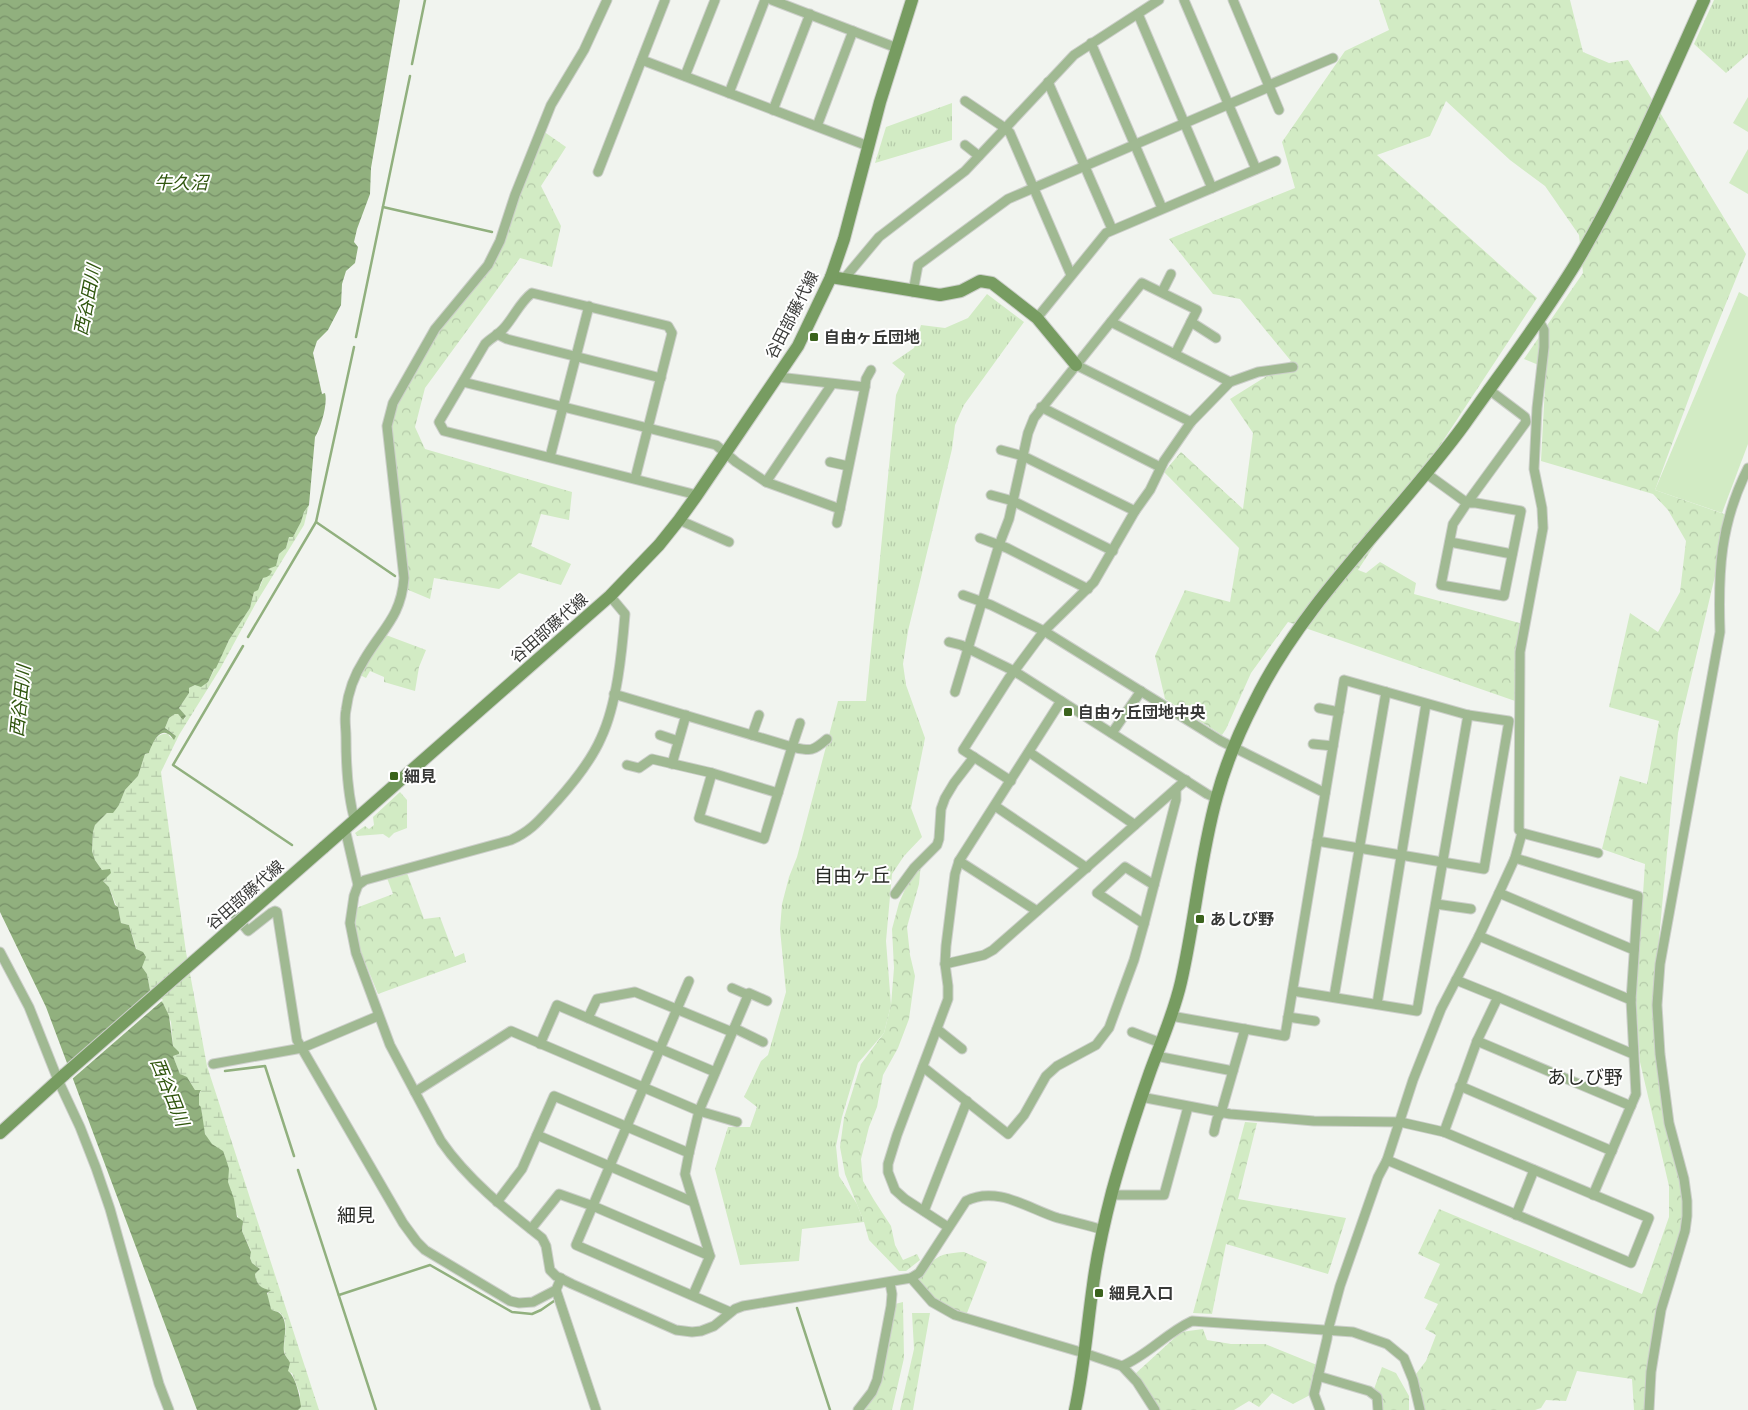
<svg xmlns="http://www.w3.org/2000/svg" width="1748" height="1410" font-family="'Roboto Condensed','Noto Sans JP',sans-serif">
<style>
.grass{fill:url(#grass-tufts)}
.forest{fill:url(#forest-crowns)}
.wetland{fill:url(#wetland-marsh)}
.green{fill:#d2ebc4}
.water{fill:url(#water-waves)}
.pier{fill:#f1f4ef}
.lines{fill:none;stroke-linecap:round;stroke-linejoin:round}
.stream{stroke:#91b07e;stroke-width:2.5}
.street-casing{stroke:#cccfca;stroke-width:11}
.secondary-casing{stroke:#cccfca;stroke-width:14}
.street{stroke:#a0b992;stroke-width:9}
.secondary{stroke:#779c61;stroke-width:12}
.secondary-bridge-casing{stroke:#cccfca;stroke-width:14;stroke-linecap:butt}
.secondary-bridge{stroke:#779c61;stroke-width:12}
.poi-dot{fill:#3b631d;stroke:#fff;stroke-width:2}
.labels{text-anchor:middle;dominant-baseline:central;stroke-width:4;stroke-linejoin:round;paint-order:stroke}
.street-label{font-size:16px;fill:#383937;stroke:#fff}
.poi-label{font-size:16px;font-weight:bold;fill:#383937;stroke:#fff;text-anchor:start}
.water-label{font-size:18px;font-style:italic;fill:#2f550d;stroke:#fff}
.quarter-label{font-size:19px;fill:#282a26;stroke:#fff}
</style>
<defs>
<pattern id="grass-tufts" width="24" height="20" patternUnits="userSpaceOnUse" patternTransform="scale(1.25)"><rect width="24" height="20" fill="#d2ebc4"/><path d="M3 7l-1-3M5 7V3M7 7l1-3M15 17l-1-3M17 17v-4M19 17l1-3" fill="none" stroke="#b5caa9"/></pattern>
<pattern id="forest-crowns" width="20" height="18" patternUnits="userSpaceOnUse" patternTransform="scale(1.25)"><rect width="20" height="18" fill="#d2ebc4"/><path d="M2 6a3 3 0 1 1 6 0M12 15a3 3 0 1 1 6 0" fill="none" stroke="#b5caa9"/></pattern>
<pattern id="wetland-marsh" width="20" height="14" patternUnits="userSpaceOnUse" patternTransform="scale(1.25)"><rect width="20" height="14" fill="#d2ebc4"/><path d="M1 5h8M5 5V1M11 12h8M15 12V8" fill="none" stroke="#b5caa9"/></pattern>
<pattern id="water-waves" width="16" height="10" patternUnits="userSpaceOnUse" patternTransform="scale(1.25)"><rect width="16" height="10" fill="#91b07e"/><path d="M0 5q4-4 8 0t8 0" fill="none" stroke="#779068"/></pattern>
</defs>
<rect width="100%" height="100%" fill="#f1f4ef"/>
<g class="grass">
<path d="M1714,0H1748V54L1726,73L1694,44Z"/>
<path d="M952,103V140L875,163L886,127Z"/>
<path d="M987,294L1024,322L964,405L955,425L952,449L908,631L903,664L906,685L925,738L911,808L922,837L904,856L892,874L886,941L891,1005L884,1033L858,1063L842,1117L836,1146L839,1176L857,1204L864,1222L802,1229L799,1261L740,1265L715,1169L728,1127H750L757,1107L744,1097L761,1061L768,1055L786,992L780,929L782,904L789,877L797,857L838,701H866L896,395L905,374L892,363L914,348L921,325L945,328L968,318Z"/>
</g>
<g class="forest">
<path d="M1379,0H1570L1583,52L1609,63L1628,60L1746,254L1703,360L1655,490L1727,515L1721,537L1715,576L1678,733L1657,961L1655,1042L1684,1189L1683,1228L1673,1265L1646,1410H1634L1632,1379L1577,1371L1566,1401L1546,1400L1541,1408L1535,1410H1424L1416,1374L1426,1361L1436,1335L1425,1329L1438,1304L1424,1298L1440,1264L1418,1254L1439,1209L1642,1294L1669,1217V1186L1640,1062L1636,999L1645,864L1602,849L1620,776L1647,784L1659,721L1609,707L1630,613L1658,632L1680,592L1686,541L1668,510L1653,494L1541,461L1546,368L1524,359L1583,273L1579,235L1545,186L1510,160L1446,101L1430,136L1377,155L1537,298L1358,570L1366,573L1380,562L1416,583L1414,594L1523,624L1518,702L1288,622L1251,673L1226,729L1222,735L1165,699L1155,656L1185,590L1230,602L1239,548L1164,472L1181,452L1243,509L1253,433L1230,399L1291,361L1240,299L1213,294L1169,239L1295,188L1282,142L1345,51L1389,30Z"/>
<path d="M543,131L566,147L541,186L561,226L552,267L520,258L425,388L415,427L425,449L572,492L569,520L541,514L531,546L571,564L561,585L519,573L499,589L434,578L430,599L406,589L391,433L393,410L439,329L490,270L504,241L519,195Z"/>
<path d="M386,635L426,650L419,667L415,691L384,682V677L370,671L366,678L360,675L375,649Z"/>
<path d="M400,792L407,800V828L394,833L389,838L383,834L357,836L355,833L365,826L369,829L374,825L373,817Z"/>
<path d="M921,863L919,884L907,927L910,955L915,976L909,1019L898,1048L883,1075L877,1107L869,1127L861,1159L863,1181L874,1200L891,1226L895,1245L903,1260L917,1254L920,1260L906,1271H899L869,1240L864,1222L845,1174L840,1147L844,1118L861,1064L884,1033L891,1005L894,968L892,929L899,903L910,878Z"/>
<path d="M407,873L424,919L440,917L455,957L464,953L466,962L378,994L356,940L354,926L356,908L393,894L387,878Z"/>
<path d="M1245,1122L1257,1123L1238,1199L1346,1218L1328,1274L1226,1244L1212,1314L1193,1313Z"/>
<path d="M964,1252L987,1262L967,1313C945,1310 931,1295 917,1280C935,1258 934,1254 964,1252Z"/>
<path d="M903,1302L904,1358L892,1410H862L870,1398L895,1304Z"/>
<path d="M912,1313H930L913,1410H900L914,1349Z"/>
<path d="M1203,1329L1207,1340L1231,1344H1265L1317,1365L1310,1395L1293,1404L1272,1393L1259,1407L1249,1401L1234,1410H1158L1135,1374L1181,1332Z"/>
<path d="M1382,1367L1396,1373L1409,1396V1410H1380V1393L1374,1389Z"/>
</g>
<path class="wetland" d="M309,505L304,525L256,603L220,669L179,735L161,772L186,952L207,1066L319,1410H298L300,1394L292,1373L288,1372V1359C277,1348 294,1323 279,1312C276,1311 273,1311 271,1309L267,1297L269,1290C260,1289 256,1283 255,1274L260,1269L252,1263L250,1258L251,1251L242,1231L243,1226C234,1213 232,1197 228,1183C226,1175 229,1167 226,1160C223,1149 215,1149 209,1141C202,1132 203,1118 201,1107L199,1105V1094L201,1091L195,1090L189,1080L180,1074L173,1056L179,1054L173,1046L171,1022L163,1003L150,990L147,974L142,967L129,925L121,923L118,907L116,905L109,887L103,881L102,870L95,860L92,851L93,832L95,825L107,813L119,805L125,790L138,776L145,754L149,753C152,743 157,732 168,734L171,738L176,736L165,728L169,718L175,714H178L184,720L186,716L179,708L189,693V688L195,685L208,682L229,640L250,608L254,592L261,585L263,578L272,571L268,569L276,565L279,554L286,548L289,537H293L301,522L304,512Z"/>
<g class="green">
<path d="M1748,97V132L1733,123Z"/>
<path d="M1748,149V194L1729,183Z"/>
<path d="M1739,292L1748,297V444L1722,513L1655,490Z"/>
</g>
<path class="water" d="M0,0H400L371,168L370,194L357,229L354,242L358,247L355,263L346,271L342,284L341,305L328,330L317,341L313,353L322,394L325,393C328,403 321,428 315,437L309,505L304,512L301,522L293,537H289L286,548L279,554L276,566L268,569L272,571C270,576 267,577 263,578L258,590L254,592L250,608L229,640L216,668L214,669L208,682L201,687L195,685L189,688V693L179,708L186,716L183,720L178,714H175L169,718L165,728L176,736L174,740C172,738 171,735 168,734C158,728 151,747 149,753L145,754L138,776L125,790L119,805L113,813H107L95,825L93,832L92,851L95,860L102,870L110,869L111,873L103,881L109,887L115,905L118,907L121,923L129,925L136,949L143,952L146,957L142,967L147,974L150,990L163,1003L169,1016L173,1046L179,1052V1054L173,1056L180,1074L187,1077L195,1090H201L199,1094V1105L201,1107L205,1134L212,1144L223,1151L226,1159L229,1169L228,1182L234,1199L237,1217L243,1221L242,1231L251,1252L250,1258L252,1263L260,1269L255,1274C256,1284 261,1289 271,1290L267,1293L271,1309C273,1311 276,1311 278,1312C291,1321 282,1341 284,1352C285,1356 288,1358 290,1363L288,1371C296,1377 300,1397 301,1407L298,1410H197L46,1007L0,912Z"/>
<path class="pier" d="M153,990L163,1000L71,1080L66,1066Z"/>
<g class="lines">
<g class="stream">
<path d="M412,64L425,0"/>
<path d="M383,207L492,232"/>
<path d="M356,337L410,76"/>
<path d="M316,522L395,576"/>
<path d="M248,637L316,522L354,347"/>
<path d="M243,646L173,765L292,845"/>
<path d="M225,1071L265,1066L294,1156"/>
<path d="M298,1170L376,1410"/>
<path d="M339,1295L430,1265L512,1312L532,1314L541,1310L554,1301"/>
<path d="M797,1308L830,1410"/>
</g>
<g class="street-casing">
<g id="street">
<path d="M772,0L897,48"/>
<path d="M1184,0L1256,169"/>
<path d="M1233,0L1279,110"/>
<path d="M1138,14L1212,188"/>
<path d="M1091,43L1162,208"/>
<path d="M642,60L868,146"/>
<path d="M685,76L715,0"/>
<path d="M1048,82L1112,229"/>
<path d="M1269,85L1333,58"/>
<path d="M729,93L765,0"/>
<path d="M965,101L1005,128L1010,133L1071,275"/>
<path d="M773,110L810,14"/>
<path d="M817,126L853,31"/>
<path d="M965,145L979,156"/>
<path d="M598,172L665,0"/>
<path d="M843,280L879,237L965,171L1074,55L1159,0"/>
<path d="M913,292L918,265L1008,199L1269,87"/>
<path d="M1162,292L1171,274"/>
<path d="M1037,318L1106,233L1276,161"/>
<path d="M1111,322L1230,382"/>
<path d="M1191,322L1216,338"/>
<path d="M497,334L507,339L661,378"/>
<path d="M1076,365L1191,422"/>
<path d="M463,382L716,445L736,462L766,482L840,509L865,387L778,377"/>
<path d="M865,387L866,379L871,370"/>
<path d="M1041,407L1160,467"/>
<path d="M1001,450L1023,456L1135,511"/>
<path d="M550,457L589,306"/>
<path d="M830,462L848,466"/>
<path d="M1427,474L1467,503L1526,422L1525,417L1488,389"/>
<path d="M635,479L672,333L668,326L532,293C520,302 514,317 504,328C498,335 491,338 485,344L439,422L444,431L697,495"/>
<path d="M766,482L832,384"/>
<path d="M991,495L1013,501L1113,551"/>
<path d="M1467,503H1476L1521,511L1504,596L1441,585L1453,524Z"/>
<path d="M679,520L729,542"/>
<path d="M837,523L840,509"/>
<path d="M980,538L1007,548L1088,589"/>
<path d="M1450,542L1512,554"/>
<path d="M963,595L991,605L1044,631L1221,741L1325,793"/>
<path d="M949,642L961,645L1014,671L1207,794L1216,798"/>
<path d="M955,692L999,545L1009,519L1028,433L1034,418L1142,283L1197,310L1175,354"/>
<path d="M614,694L792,747L764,839L699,818L712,773L652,759L639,768L627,765"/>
<path d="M1319,708L1339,712"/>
<path d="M800,723L792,747C811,751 812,752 827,739"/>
<path d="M1112,733L1141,691"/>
<path d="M660,735L678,741"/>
<path d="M752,735L759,715"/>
<path d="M1313,744L1333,746"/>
<path d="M1029,752L1135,825"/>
<path d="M672,764L686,715"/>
<path d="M712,773L778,793"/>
<path d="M1011,781L963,750L1009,678L1044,631L1094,582L1135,511L1150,490L1164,461L1191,422L1230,382L1258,372L1293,367"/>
<path d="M995,806L1087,868"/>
<path d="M355,821C347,794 346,765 346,737C346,728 344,718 346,710C348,693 355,674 364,660C382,629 401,617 404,578L387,426L393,403L435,329L488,265L500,241L515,195L551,105L584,50L607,0"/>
<path d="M345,829L358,885L354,896L350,923L356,953L390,1045L441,1141C468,1180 505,1209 542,1238L546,1246L550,1270L556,1276L572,1284L676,1330L692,1332L701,1331L714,1326L735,1309L743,1306L911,1278L919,1273L925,1264L966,1201C997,1185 1029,1209 1058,1218C1073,1222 1088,1225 1103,1230"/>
<path d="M1522,833L1598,853"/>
<path d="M1515,858L1638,896L1631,1000L1636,1094L1593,1195"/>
<path d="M959,861L1037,911"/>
<path d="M358,885L365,880L511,840C533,830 541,818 557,801C574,782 591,761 601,738C617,704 622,652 625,614L610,596"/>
<path d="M1499,893L1634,950"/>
<path d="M895,894L914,868L937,845L939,839L941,809L945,798L954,783L974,757"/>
<path d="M1436,904L1471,909"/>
<path d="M234,914L248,931L271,913L275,911L277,912L297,1040L403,1223L417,1242L425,1250L510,1301L519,1303L533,1302L556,1290L561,1278"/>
<path d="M1144,924L1097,893L1125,867L1154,885"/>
<path d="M1479,936L1631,1000"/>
<path d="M0,952L29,1007L58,1080L80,1127L96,1168L110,1209L159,1384L169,1410"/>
<path d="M945,964L984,955L993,950L1186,780"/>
<path d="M1456,980L1498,997"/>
<path d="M689,981L576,1245L730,1312"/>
<path d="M732,988L748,995"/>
<path d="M1293,991L1417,1011L1468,715"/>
<path d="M1334,997L1386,692"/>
<path d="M1377,1004L1426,704"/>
<path d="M1171,1016L1285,1036L1344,680L1468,715L1509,721L1484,869L1317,841"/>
<path d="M1288,1017L1315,1021"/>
<path d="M588,1018L597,999L635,992L732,1032"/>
<path d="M734,1028L763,1042"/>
<path d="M937,1029L962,1049"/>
<path d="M1132,1032L1161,1043"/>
<path d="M1477,1041L1631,1106"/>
<path d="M540,1044L557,1005L715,1072"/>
<path d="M1156,1056L1233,1071"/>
<path d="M213,1064L302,1048L378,1016"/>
<path d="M923,1067L1008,1134L1024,1115L1046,1076L1057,1066L1096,1045L1109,1028L1134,960L1144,924L1176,800V789"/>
<path d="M1460,1086L1612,1151"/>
<path d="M415,1092L511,1031L699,1111L737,1122"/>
<path d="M1141,1097L1230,1114L1314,1121L1400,1122L1444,1132L1649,1218L1631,1263L1387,1160"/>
<path d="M1214,1132L1217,1119L1221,1113L1245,1029"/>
<path d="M1444,1132L1477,1041L1498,997L1633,1054"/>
<path d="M537,1135L693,1202"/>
<path d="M1112,1195H1164L1188,1107"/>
<path d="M497,1202L522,1169L554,1096L689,1153"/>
<path d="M924,1211L967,1101"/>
<path d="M1516,1215L1534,1170"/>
<path d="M948,1227L905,1199L895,1190L888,1172V1164L897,1135L948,999V986L945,964L946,946L955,874L959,861L1061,701"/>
<path d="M531,1229L559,1194L593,1206L710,1256"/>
<path d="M911,1278L932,1302L955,1315L1084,1353L1122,1366C1148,1355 1166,1333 1192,1321L1353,1332L1387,1344L1404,1358L1413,1380L1420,1410"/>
<path d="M556,1290L596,1410"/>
<path d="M693,1295L710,1256L685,1174L689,1153L699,1111L749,993L767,1001"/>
<path d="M1122,1366L1137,1382L1155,1410"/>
<path d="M1318,1376L1369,1391L1377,1397L1378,1410"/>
<path d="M858,1410L872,1392L877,1380L891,1306L892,1294L890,1283"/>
<path d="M1320,1410L1314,1394L1327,1339L1328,1330L1340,1286L1378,1177L1387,1160L1413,1080L1441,1009L1479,936L1499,893L1515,858L1522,833L1519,830L1520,652L1543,528L1542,508L1534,469L1537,408L1544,347V330L1539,321"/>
<path d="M1649,1410L1651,1372L1661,1310L1685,1231L1687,1216V1201L1684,1179L1669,1123L1660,1054L1657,1005L1660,964L1720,632C1718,571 1720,524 1748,468"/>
</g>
</g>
<g class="secondary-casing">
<g id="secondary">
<path d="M831,277L940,295L961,291L980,281L992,283L1037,318L1076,365"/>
<path d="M323,848L610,596L659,545L679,520L697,495L798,346L831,277L844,239L880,102L912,0"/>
<path d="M0,1133L65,1074"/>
<path d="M1075,1410C1084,1369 1087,1327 1093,1285C1097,1254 1104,1223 1112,1192C1123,1152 1136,1112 1150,1072C1161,1042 1174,1013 1181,982C1195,921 1200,857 1217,796C1226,763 1239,732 1255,701C1305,599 1397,517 1464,425C1502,371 1542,319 1576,263C1626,179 1664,89 1704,0"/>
</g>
</g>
<use href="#street" class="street"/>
<use href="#secondary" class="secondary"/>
<g class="secondary-bridge-casing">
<path id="secondary-bridge" d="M65,1074L323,848"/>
</g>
<use href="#secondary-bridge" class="secondary-bridge"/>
</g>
<g class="poi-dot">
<rect x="809" y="332" width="10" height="10" rx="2.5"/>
<rect x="1063" y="707" width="10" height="10" rx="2.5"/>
<rect x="389" y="771" width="10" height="10" rx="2.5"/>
<rect x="1195" y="914" width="10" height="10" rx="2.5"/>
<rect x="1094" y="1288" width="10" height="10" rx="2.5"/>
</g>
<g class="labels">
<g class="street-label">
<text transform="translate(792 315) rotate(-63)">谷田部藤代線</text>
<text transform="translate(549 628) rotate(-41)">谷田部藤代線</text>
<text transform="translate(245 895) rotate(-41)">谷田部藤代線</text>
</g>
<g class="poi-label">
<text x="824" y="337">自由ヶ丘団地</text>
<text x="1078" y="712">自由ヶ丘団地中央</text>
<text x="404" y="776">細見</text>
<text x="1210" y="919">あしび野</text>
<text x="1109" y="1293">細見入口</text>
</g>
<g class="water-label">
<text x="181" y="182">牛久沼</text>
<text transform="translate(87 300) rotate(-79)">西谷田川</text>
<text transform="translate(20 701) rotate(-84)">西谷田川</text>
<text transform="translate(170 1092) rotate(68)">西谷田川</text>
</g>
<g class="quarter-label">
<text x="852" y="875">自由ヶ丘</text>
<text x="1585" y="1077">あしび野</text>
<text x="356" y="1215">細見</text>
</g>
</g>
</svg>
